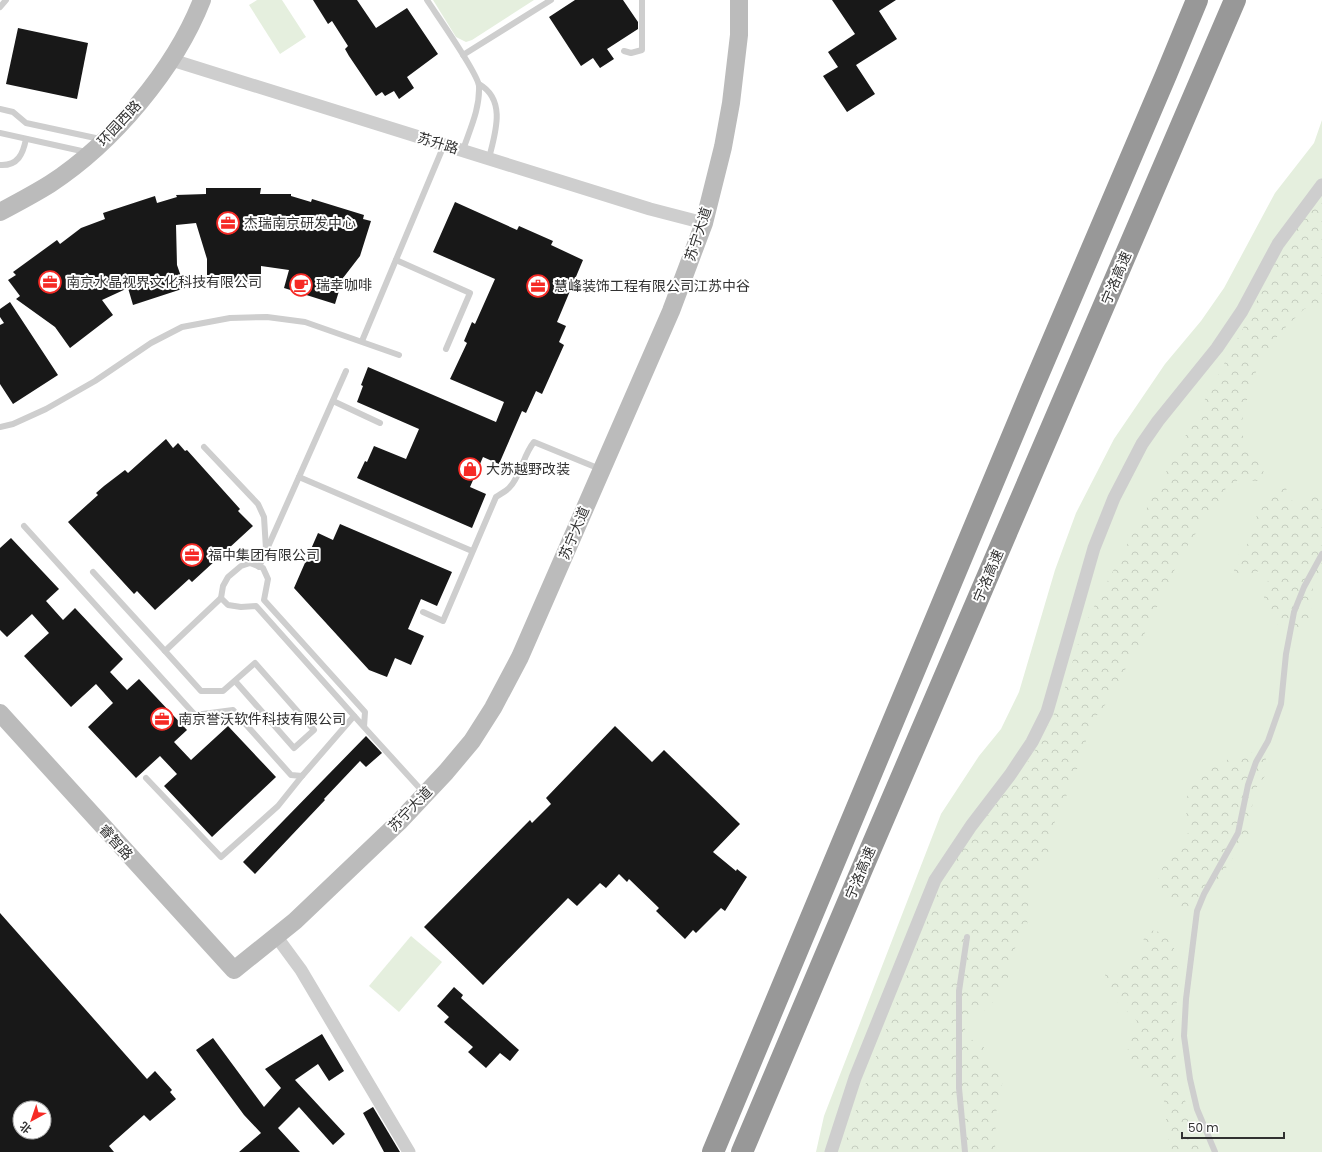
<svg xmlns="http://www.w3.org/2000/svg" width="1322" height="1152" font-family="Poppins,'Noto Sans SC',sans-serif">
<style>
.green{fill:#e5efde}
.forest{fill:url(#forest-crowns)}
.building{fill:#181818;fill-rule:evenodd}
.lines{fill:none;stroke-linecap:round;stroke-linejoin:round}
.lane{stroke:#cecece;stroke-width:6}
.street{stroke:#cecece;stroke-width:13}
.secondary{stroke:#bbb;stroke-width:18}
.highway{stroke:#989898;stroke-width:22}
.labels{text-anchor:middle;dominant-baseline:central;stroke-width:4;stroke-linejoin:round;paint-order:stroke}
.street-label{font-size:14px;fill:#313131;stroke:#fff}
.poi-label{font-size:14px;fill:#313131;stroke:#fff;text-anchor:start}
</style>
<defs>
<pattern id="forest-crowns" width="20" height="18" patternUnits="userSpaceOnUse"><rect width="20" height="18" fill="#e5efde"/><path d="M2 6a3 3 0 1 1 6 0M12 15a3 3 0 1 1 6 0" fill="none" stroke="#c5cdbf"/></pattern>
</defs>
<rect width="100%" height="100%" fill="#fff"/>
<g class="green">
<path d="M257,0H282L306,37L280,54L249,5Z"/>
<path d="M433,0H534L472,40L466,42L456,37Z"/>
<path d="M1322,120V1152H816L824,1116L941,814L979,756L1001,729L1019,692L1055,570L1076,513L1114,439L1165,364L1201,321L1224,288L1275,193L1314,143Z"/>
<path d="M411,936L442,962L399,1012L369,986Z"/>
</g>
<g class="forest">
<path d="M1322,197V304L1304,309L1278,335L1252,379L1242,421V435L1250,442L1248,451L1263,467L1264,477L1259,481L1238,480L1226,487L1221,505L1200,527L1181,556L1143,637L1108,701L1092,722L1074,779L1055,821L1049,851L1030,878L1027,928L1014,950L1005,990L985,1010L962,1017L967,1037L983,1046L1003,1080L996,1113L995,1152H842L858,1104L935,900L948,872L969,839L1023,769L1044,736L1063,694L1083,627L1248,319L1275,263L1299,224Z"/>
<path d="M1281,483L1286,487L1288,499L1300,504L1311,496L1322,493V578H1319L1313,586L1310,621L1302,631L1280,627L1264,608V591L1269,578L1259,571L1240,577L1234,572C1235,552 1240,557 1248,543C1261,517 1251,502 1281,483Z"/>
<path d="M1246,751L1266,757L1265,776L1256,788L1250,816L1249,834L1213,887L1195,909H1184L1165,897L1158,877L1166,861L1181,846L1190,829L1184,804L1193,783L1216,765Z"/>
<path d="M1145,929L1164,933L1177,953L1178,991L1173,1035L1179,1082L1202,1152H1174L1169,1145L1163,1092L1137,1069L1127,1052L1137,1021L1106,991L1105,972L1128,967L1141,961Z"/>
</g>
<g class="building">
<path d="M313,0H357L376,28L407,8L438,54L407,77L414,88L399,99L394,91L385,96L382,92L376,96L349,56L345,49L348,46L332,21L328,24Z"/>
<path d="M575,0H623L638,22V29L607,49L614,59L600,68L593,58L581,66L549,17Z"/>
<path d="M832,0H896L879,11L897,39L856,65L875,94L847,112L823,76L838,67L828,52L855,34Z"/>
<path d="M18,28L88,43L77,99L6,84Z"/>
<path d="M206,188H261L260,194H291V196L311,202L312,199L364,215L363,219L371,221L360,256L343,278L335,304L284,288L289,270L261,266V284H207V259L196,223L176,225L177,265L185,288L133,305L128,288L102,300L113,315L70,348L55,327L16,299L20,296L8,280L16,275L13,272L57,240L60,244L81,228L105,219L103,213L155,196L157,203L177,197L176,195L206,194Z"/>
<path d="M455,202L517,230L519,226L553,241L551,245L583,260L557,322L566,326L559,342L564,345L542,394L536,391L526,413L522,411L499,464L483,457L470,487L486,494L472,528L357,478L365,461L367,462L374,446L406,459L419,429L357,402L363,386L361,385L368,367L496,422L504,402L450,379L467,343L464,341L472,322L475,324L495,279L433,252Z"/>
<path d="M10,302L58,375L13,404L0,384V325L4,323L0,317V309Z"/>
<path d="M166,439L173,448L178,443L185,451L187,450L240,509L238,511L253,526L192,582L189,579L155,610L137,591L134,594L68,522L98,495L96,493L104,486L125,470L128,473Z"/>
<path d="M340,524L452,572L437,606L421,599L408,629L424,636L411,665L395,658L387,677L369,670L294,588L318,533L333,540Z"/>
<path d="M11,538L59,589L46,601L63,620L75,608L123,659L110,672L127,690L139,679L187,730L174,742L191,760L228,726L276,777L212,837L164,786L177,774L160,756L136,778L88,727L113,703L96,684L71,707L24,656L49,633L32,614L7,637L0,630V548Z"/>
<path d="M615,726L652,762L664,750L740,824L713,852L736,871L737,869L747,877L725,911L721,908L696,933L693,930L685,939L656,911L659,908L629,879L627,882L619,874L606,888L600,883L577,906L568,898L483,985L424,927L530,820L532,823L551,804L546,798Z"/>
<path d="M366,736L382,753L366,767L360,761L324,799L325,800L255,874L243,862Z"/>
<path d="M0,913L147,1079L155,1071L172,1090L170,1092L176,1099L150,1121L144,1115L109,1146L114,1152H0ZM20,1108H44V1132H20Z"/>
<path d="M454,987L463,995L461,998L519,1050L510,1061L500,1053L486,1068L468,1052L473,1047L444,1022L449,1017L437,1006Z"/>
<path d="M322,1034L344,1071L329,1081L318,1064L295,1080L345,1134L333,1145L299,1107L278,1128L300,1152H239L261,1133L244,1115L196,1050L213,1038L264,1107L281,1088L265,1069Z"/>
<path d="M373,1107L400,1152H384L363,1113Z"/>
</g>
<g class="lines">
<g class="lane">
<path d="M427,0C436,14 478,73 479,86C480,109 470,129 463,150"/>
<path d="M0,7L6,0"/>
<path d="M624,51L631,53L642,50V0"/>
<path d="M463,55L551,0"/>
<path d="M479,84C507,100 495,134 489,158"/>
<path d="M0,109L13,112L26,123L100,139"/>
<path d="M0,133L86,152"/>
<path d="M0,165C18,166 23,154 26,139"/>
<path d="M396,260L470,293L446,349"/>
<path d="M362,341L444,145"/>
<path d="M333,401L380,423"/>
<path d="M0,427L13,424L46,409L95,381L151,343L182,327L230,318L267,317L305,322L399,355"/>
<path d="M204,447L258,504L264,517L266,549"/>
<path d="M299,477L472,551"/>
<path d="M24,526L195,715L233,710L291,775L302,776L354,716"/>
<path d="M259,567L346,371"/>
<path d="M93,572L165,651L221,598"/>
<path d="M423,612L443,621L496,497C500,494 505,492 509,488C521,476 523,455 534,442L600,469"/>
<path d="M165,651L201,691H223L255,663L314,730L294,748L235,681"/>
<path d="M364,727L256,606L241,607L228,605L221,598L223,586L228,577L241,566L250,563L263,568L268,579L264,600L365,712L364,727L424,793"/>
<path d="M146,778L221,857L278,806L302,776"/>
<path d="M965,1152L959,1088V991L967,937"/>
<path d="M1215,1152L1197,1109L1190,1079L1184,1036L1186,999L1197,911L1204,894L1238,833L1248,785L1256,762L1268,741L1281,704L1286,654L1294,612L1304,587L1322,554"/>
</g>
<g class="street">
<path d="M172,60L650,209L704,223"/>
<path d="M276,936L301,970L409,1152"/>
<path d="M831,1152L855,1078L935,880L971,826L1010,775L1032,742L1047,712L1094,548L1114,498L1142,444L1158,421L1217,348L1242,311L1278,244L1322,185"/>
</g>
<g class="secondary">
<path d="M0,212C17,203 34,194 50,184C113,143 175,69 202,0"/>
<path d="M0,713L234,970L295,921L399,822L446,772L472,741L493,708L520,657L671,311L704,223L723,147L731,103L739,35V0"/>
</g>
<g class="highway">
<path d="M713,1152L1032,389L1166,75L1197,0"/>
<path d="M742,1152L862,869L1235,0"/>
</g>
</g>
<defs>
<g id="office-ring" transform="scale(1.15)"><circle r="9.5" fill="#fff" stroke="#f62a25" stroke-width="1.5"/><path d="M-6-3h4V-5.5h4V-3h4V5H-6ZM-1-4.5V-3h2v-1.5ZM-6 0V1H6V0Z" fill="#f62a25"/></g>
<g id="cafe-ring" transform="scale(1.15)"><circle r="9.5" fill="#fff" stroke="#f62a25" stroke-width="1.5"/><path d="M-5.5-4.5H6V0H3Q3 3.5 0 3.5H-2.5Q-5.5 3.5-5.5 0ZM3-3.2v2h1.7v-2ZM-6 4.5H4V6H-6Z" fill="#f62a25"/></g>
<g id="shop-ring" transform="scale(1.15)"><circle r="9.5" fill="#fff" stroke="#f62a25" stroke-width="1.5"/><path d="M-5-2.5h2.3a2.7 3.5 0 0 1 5.4 0H5L5.5 6h-11ZM-1.5-2.5h3a1.5 2.3 0 0 0-3 0Z" fill="#f62a25"/></g>
</defs>
<g fill-rule="evenodd">
<use href="#office-ring" x="228" y="223"/>
<use href="#office-ring" x="50" y="282"/>
<use href="#cafe-ring" x="301" y="285"/>
<use href="#office-ring" x="538" y="286"/>
<use href="#shop-ring" x="470" y="469"/>
<use href="#office-ring" x="192" y="555"/>
<use href="#office-ring" x="162" y="719"/>
</g>
<g class="labels">
<g class="street-label">
<text transform="translate(119 123) rotate(-47)">环园西路</text>
<text transform="translate(438 143) rotate(17)">苏升路</text>
<text transform="translate(698 234) rotate(-72)">苏宁大道</text>
<text transform="translate(1116 278) rotate(-67)">宁洛高速</text>
<text transform="translate(574 533) rotate(-67)">苏宁大道</text>
<text transform="translate(988 576) rotate(-67)">宁洛高速</text>
<text transform="translate(410 809) rotate(-46)">苏宁大道</text>
<text transform="translate(116 842) rotate(48)">睿智路</text>
<text transform="translate(860 873) rotate(-67)">宁洛高速</text>
</g>
<g class="poi-label">
<text x="244" y="223">杰瑞南京研发中心</text>
<text x="66" y="282">南京水晶视界文化科技有限公司</text>
<text x="316" y="285">瑞幸咖啡</text>
<text x="554" y="286">慧峰装饰工程有限公司江苏中谷</text>
<text x="486" y="469">大苏越野改装</text>
<text x="208" y="555">福中集团有限公司</text>
<text x="178" y="719">南京誉沃软件科技有限公司</text>
</g>
</g>
<g transform="translate(32 1120) rotate(220)"><circle r="19" fill="#ffffff" stroke="#adadad"/>
<path d="M0-3L7 15L0 10L-7 15Z" fill="#f62a25"/>
<text y="-6" font-size="11" font-weight="bold" text-anchor="middle" fill="#313131">北</text>
</g>
<path d="M1182 1132v6h102v-6" fill="none" stroke="#313131" stroke-width="2"/>
<text x="1188" y="1132" font-size="12" fill="#313131" stroke="#ffffff" stroke-width="3" paint-order="stroke">50 m</text>
</svg>
